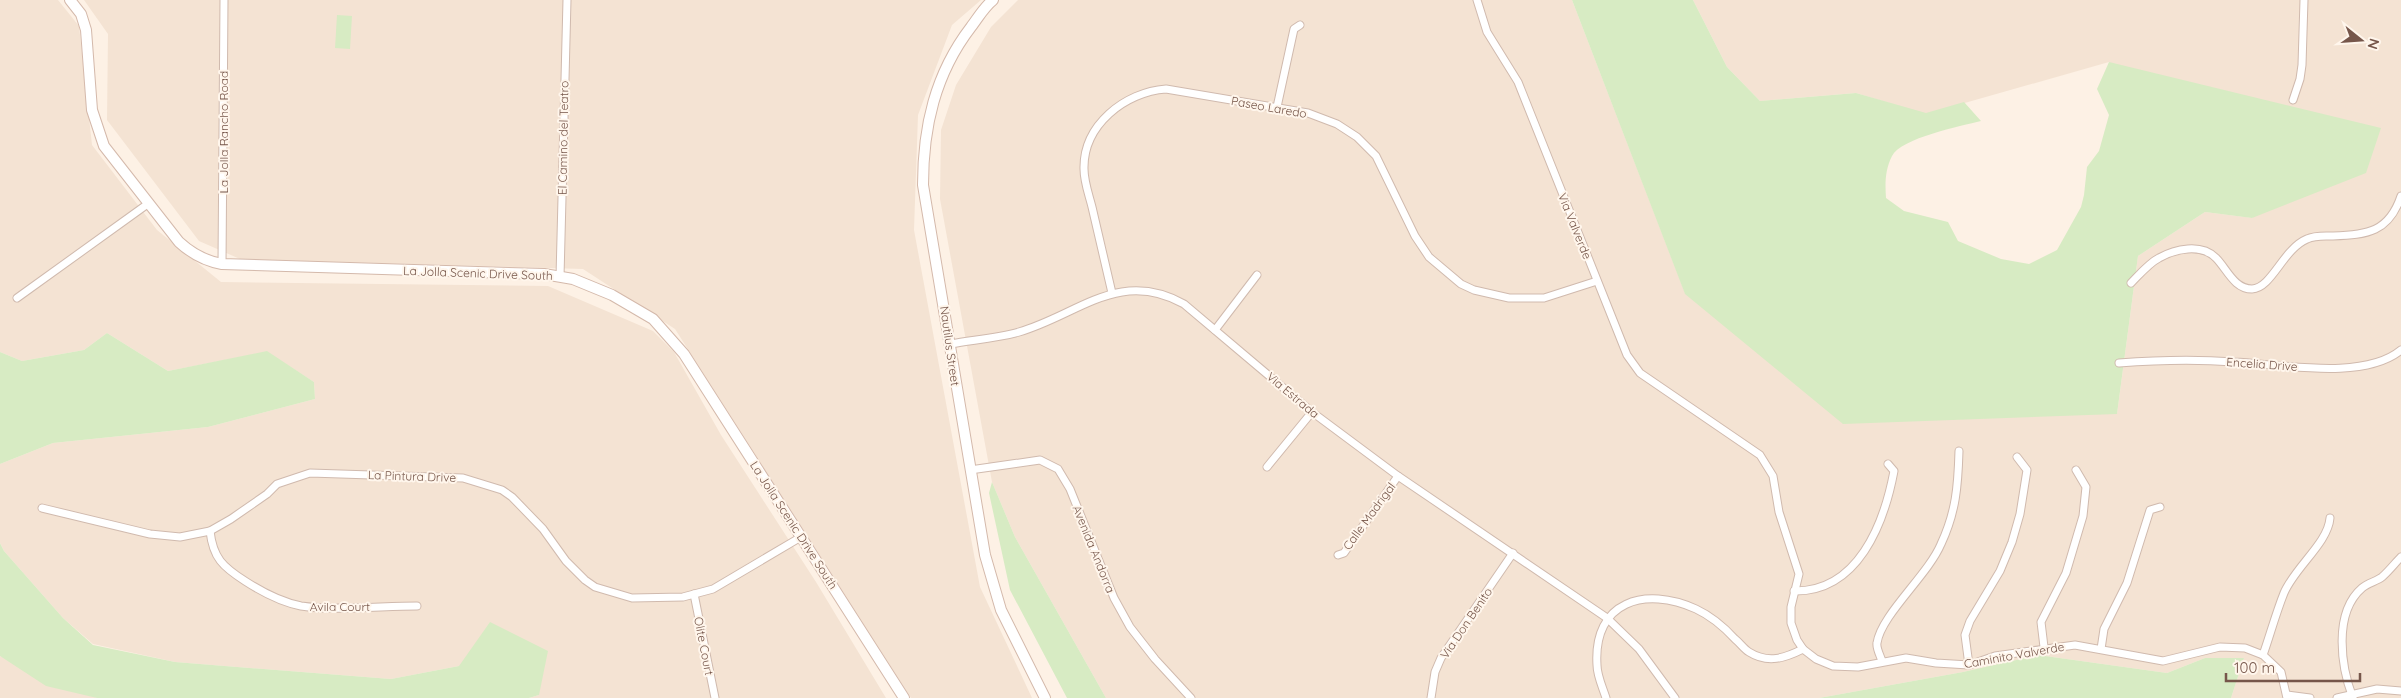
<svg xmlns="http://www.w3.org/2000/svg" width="2401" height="698" font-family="Quicksand,sans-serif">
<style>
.residential{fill:#f4e3d3}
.green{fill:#d7ebc3}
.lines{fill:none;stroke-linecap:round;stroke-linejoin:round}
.street-casing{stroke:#d0baae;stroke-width:9}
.secondary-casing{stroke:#d4b9ab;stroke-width:12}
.street{stroke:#fff;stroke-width:7}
.secondary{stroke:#fff;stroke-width:10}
.labels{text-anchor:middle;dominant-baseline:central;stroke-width:4;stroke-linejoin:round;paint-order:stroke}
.street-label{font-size:12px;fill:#76564a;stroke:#fff6ec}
</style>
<rect width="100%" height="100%" fill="#fdf1e5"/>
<g class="residential">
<path d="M0,0H58L79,26L92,145L157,230L221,282L548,286L653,331L674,352L721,435L816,582L886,698H529L539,695L459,666L391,679L175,662L93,644L63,618L4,551L0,543V464L53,443L208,427L315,399L314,382L267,352L168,371L107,333L84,350L22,361L0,352Z"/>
<path d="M84,0H981L952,25L918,115L914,230L980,587L1032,698H911L675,329L583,269L240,259L199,241L107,120L108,34Z"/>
<path d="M1018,0H1572L1685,293L2117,414L2138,256L2205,212L2253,218L2109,62L1926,114L1856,93L1760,101L1727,67L1693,0H2401V698H2231L2244,658H2205L2167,673L2038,655L1963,672L1819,698H1106L1015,537L992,482L940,199L941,130L956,85L991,27Z"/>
<path d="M0,656L93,696L97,698H0Z"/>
</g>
<g class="green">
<path d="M1572,0H1693L1727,67L1760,101L1856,93L1926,113L1964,102L1981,121C1961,126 1901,138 1892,156C1885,170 1885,183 1886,198L1904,211L1948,222L1958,241L2001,259L2029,264L2057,250L2081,207L2084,195L2087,167L2099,151L2109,115L2097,89L2109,62L2381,128L2366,173L2252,218L2205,212L2138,256L2117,414L1843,424L1685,294Z"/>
<path d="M337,15L352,16L350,49L335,48Z"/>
<path d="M107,333L168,371L267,351L314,382L315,399L208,427L53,443L0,464V352L22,361L84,350Z"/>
<path d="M992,482L1015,537L1106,698H1067L1010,590L989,493Z"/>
<path d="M0,543L4,551L63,618L93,645L175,662L391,679L459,666L490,622L548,651L539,695L529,698H97L46,686L0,656Z"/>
<path d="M2038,655L2167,673L2205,658H2244L2231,698H1819L1963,672Z"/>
</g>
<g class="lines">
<g class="street-casing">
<g id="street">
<path d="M1477,0L1487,32L1518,82L1627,355L1640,373L1760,455L1773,476L1779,512L1799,574L1791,607V623L1797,640L1803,649L1816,659L1833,666L1858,667L1906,658L1936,663L1969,665L1995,656L2075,645L2163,661L2220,647L2245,648L2263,655L2281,672L2287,698"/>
<path d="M2293,100L2300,79L2302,65L2304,0"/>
<path d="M1277,107L1294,29L1300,25"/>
<path d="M222,264L224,0"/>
<path d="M560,277L567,0"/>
<path d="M2131,283C2139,275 2149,263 2159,258C2175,249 2201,243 2216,258C2227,269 2234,289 2252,289C2272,288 2283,249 2307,239C2315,235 2324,236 2333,236C2367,235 2389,232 2401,196"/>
<path d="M1112,293C1105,264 1099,236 1092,207C1089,195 1084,182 1084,169C1083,125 1125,92 1166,89L1308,113L1337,124L1357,137L1376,156L1415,236L1429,257L1461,284L1474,290L1509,298H1544L1597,281"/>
<path d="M17,298L149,203"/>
<path d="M1215,330L1257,275"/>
<path d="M951,344C973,340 997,338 1019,332C1078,315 1119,268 1184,304L1312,412L1398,476L1607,618L1639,649L1675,698"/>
<path d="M2119,363C2158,360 2195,359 2234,362C2280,364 2364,381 2401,350"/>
<path d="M1267,467L1312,412"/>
<path d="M970,470L1040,460L1058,469L1070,489L1114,598L1130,627L1155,659L1191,698"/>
<path d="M42,508L150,534L180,537L210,531L231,519L267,494L277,484L310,473L463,478L502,490L512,497L543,529L566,561L585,580L595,587L632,598L683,597L713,589L801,537"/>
<path d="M210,531C213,558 223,567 245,581C262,592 281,602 301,606C333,611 383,606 417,606"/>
<path d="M1338,555L1344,553L1398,476"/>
<path d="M1794,591C1858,592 1884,524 1894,471L1888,464"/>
<path d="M694,594L715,698"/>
<path d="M2044,647L2041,622L2066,573L2083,516L2086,487L2076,470"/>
<path d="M2101,649L2104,629L2127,583L2150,510L2160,507"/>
<path d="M2263,655C2270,635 2276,613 2284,593C2295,567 2328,543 2330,518"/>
<path d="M1882,661C1880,655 1876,648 1877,643C1881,615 1928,575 1941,544C1956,512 1958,486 1959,451"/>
<path d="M1969,665L1965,635L1970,621L2000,571L2012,542L2020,514L2027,470L2017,457"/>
<path d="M2287,695L2310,698"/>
<path d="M1431,698L1435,672L1441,658L1513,553"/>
<path d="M1606,698C1603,688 1597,676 1597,665C1593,601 1645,586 1696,609C1711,616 1724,627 1735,639C1740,643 1744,649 1749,652C1768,664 1785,658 1803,649"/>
<path d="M2337,698L2377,689L2401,691"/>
<path d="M2353,698C2341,667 2333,613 2362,588C2368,583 2377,581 2382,577C2389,571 2395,563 2401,557"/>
</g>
</g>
<g class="secondary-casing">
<g id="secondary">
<path d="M70,0L81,14L86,30L92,110L104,146L179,242C192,254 205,261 222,264L544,274L573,279L612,295L653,319L684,354L904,698"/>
<path d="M993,0C984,7 978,18 971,27C935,74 923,127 923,185L985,555L1001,610L1045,698"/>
</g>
</g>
<use href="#street" class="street"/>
<use href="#secondary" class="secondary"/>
</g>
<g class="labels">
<g class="street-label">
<text transform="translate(1269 107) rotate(10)">Paseo Laredo</text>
<text transform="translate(223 132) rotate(-90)">La Jolla Rancho Road</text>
<text transform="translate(563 138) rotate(-89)">El Camino del Teatro</text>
<text transform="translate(1575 226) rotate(68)">Via Valverde</text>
<text transform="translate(478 273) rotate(2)">La Jolla Scenic Drive South</text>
<text transform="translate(950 346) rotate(82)">Nautilus Street</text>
<text transform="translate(2262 364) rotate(4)">Encelia Drive</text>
<text transform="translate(1293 395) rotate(40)">Via Estrada</text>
<text transform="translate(412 476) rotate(2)">La Pintura Drive</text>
<text transform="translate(1369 516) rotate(-54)">Calle Madrigal</text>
<text transform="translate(794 525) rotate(57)">La Jolla Scenic Drive South</text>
<text transform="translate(1094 549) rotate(68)">Avenida Andorra</text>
<text x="340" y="606">Avila Court</text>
<text transform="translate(1466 623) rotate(-56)">Via Don Benito</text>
<text transform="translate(704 646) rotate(79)">Olite Court</text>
<text transform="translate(2014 655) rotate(-10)">Caminito Valverde</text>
</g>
</g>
<g transform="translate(2361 40) rotate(107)" stroke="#fff6ec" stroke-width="4" paint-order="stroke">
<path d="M0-4L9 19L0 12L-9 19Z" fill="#76564a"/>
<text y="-8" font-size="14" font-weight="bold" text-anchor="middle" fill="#76564a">N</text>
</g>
<path d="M2226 673v8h134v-8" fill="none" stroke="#76564a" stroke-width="2.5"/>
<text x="2234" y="673" font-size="15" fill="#76564a" stroke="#fff6ec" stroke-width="4" paint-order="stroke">100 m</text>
</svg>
